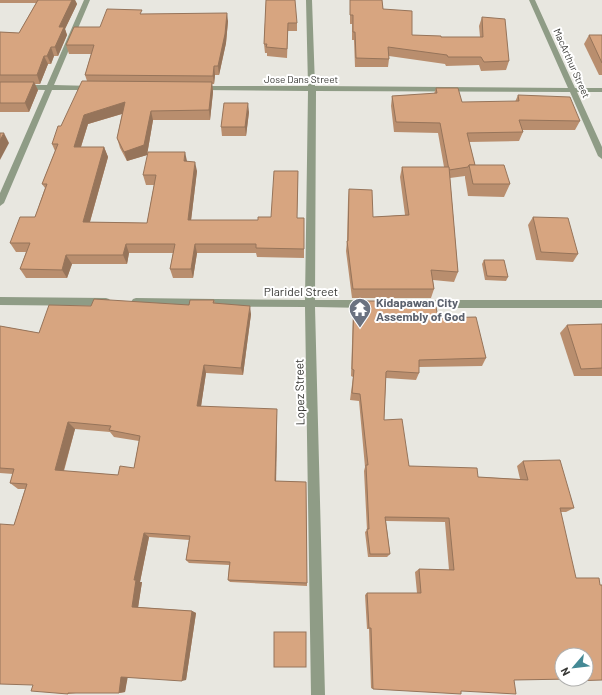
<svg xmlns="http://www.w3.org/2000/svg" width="602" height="695" font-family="Barlow,sans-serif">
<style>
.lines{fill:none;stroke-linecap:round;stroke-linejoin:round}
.minor{fill:#8f9c86;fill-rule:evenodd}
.wall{fill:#b98e6e;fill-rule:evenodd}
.shaded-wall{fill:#96745a}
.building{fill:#d7a580;stroke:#96745a;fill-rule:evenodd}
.labels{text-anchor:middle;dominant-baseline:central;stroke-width:4;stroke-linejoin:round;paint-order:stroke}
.far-street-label{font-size:10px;fill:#373734;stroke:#fff}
.street-label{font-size:12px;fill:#373734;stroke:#fff}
.worship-label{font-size:12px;font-weight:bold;fill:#5b616d;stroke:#fff;text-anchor:start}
</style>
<rect width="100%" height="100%" fill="#e8e7e0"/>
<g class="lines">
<g class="minor">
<path d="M84,0H90L54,85L92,86L96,88L92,90H52L4,203L0,206V193L45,90L0,89V85H47Z"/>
<path d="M306,0H312L315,86L568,88L529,0H535L575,88H602V92H577L602,147V159L598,156L570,92L316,91L315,300H366L369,301L371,304L369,307L366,308L315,307L325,695H311L305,307L136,306L133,305L131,302L133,299L136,298L305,300L308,91L200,90L196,88L200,86H308Z"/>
<path d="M0,297L106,298L109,299L111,302L109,305L106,306L0,305Z"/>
<path d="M422,300H602V308H422L419,307L417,304L419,301Z"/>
</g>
</g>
<g class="wall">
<path d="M0,0H75L77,4L65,29L67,35L58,56H54L51,64H48L40,84H35L38,90L29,112H0V32L19,33L36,3H0Z"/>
<path d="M266,0L297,23V31H288L287,58L267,56V53H265L264,44Z"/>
<path d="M350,0H382L383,9L412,35L441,37H480L479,26L482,17L509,61L506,70L481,71L479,65L446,66L445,64L389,56V59L388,67H355L354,40H352V24H350Z"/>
<path d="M143,14L228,21L226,43L219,75H215L214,84H212L213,92L210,120H153L147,155L127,161L120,148L117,138L122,114L88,124L81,147H104L108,157L90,222L147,223L154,185H146L143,175L187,161L197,171L191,220H258L271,217L298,171L297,218H304V258L257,257L256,253H197L193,278H173L170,269L173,253H129L127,264H72L67,278H26L20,269L26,252H16L10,243L35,217L45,188L42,184L55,151L52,144L61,126L87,81L85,75L91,54H69L66,45L100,27Z"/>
<path d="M589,35H602V75H599L584,44Z"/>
<path d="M436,88L462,102H515L518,95L580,121L575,130H523V132L519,141L469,142L475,165L510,184L504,197L468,196L465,178V176L450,178L458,272L454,282L433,280L434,289L431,298H352L346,251L347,241L348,200L349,189L373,217L405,215L400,177L402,167H444L438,133L394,132L391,106L392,96L434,94Z"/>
<path d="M249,112L246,136H222L221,127Z"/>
<path d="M533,217L578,254L573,262L536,260L528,225Z"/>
<path d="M484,260L508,277L506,281L485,280L482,264Z"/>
<path d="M214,300L215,303L251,314L243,375L206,373L201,406L277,415L276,481L306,482L307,586L230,582L228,580L229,565L189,563L186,560L189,540L149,537L140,582H142L138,607L192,611L196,613L186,680L127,677L125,692L119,693H76L68,694L33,685L14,525L25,489H18L10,483L13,474L0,473V326L39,333L91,306L189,305ZM75,429L110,432L114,437L139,441L134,468L118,475L64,471Z"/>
<path d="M354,301L438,318L486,358L482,366L419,367V373L416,380L386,378L384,420L409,466L478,477L520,479L517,466L523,461L574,508L566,512H561L570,681L562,680V679L514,680L461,691L373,689L371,688L369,629H367L365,595L367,593H417L415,572L419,569L449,570L445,522L386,521L390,554L387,557H368L365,532L367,530L364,471L365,467L359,401L350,400L353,377L351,376L353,310Z"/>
<path d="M602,324V376H574L560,333L567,325Z"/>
</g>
<g class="shaded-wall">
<path d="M72,0H75L77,4L65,29L67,35L58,56L55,47L59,27Z"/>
<path d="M227,13L228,21L226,43L219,75L218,66Z"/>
<path d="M51,47L54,56L51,64L47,56Z"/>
<path d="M44,56L48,64L40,84L37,75Z"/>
<path d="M214,66L215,75L214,84L213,76Z"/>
<path d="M34,82L38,90L29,112L25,103Z"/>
<path d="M212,82L213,92L210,120L209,110Z"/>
<path d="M125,102L128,112L88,124L78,156L74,147L84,115Z"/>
<path d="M248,103L249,112L246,136L245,127Z"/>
<path d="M151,111L153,120L147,155L127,161L124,152Z"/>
<path d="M4,133L9,143L0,160V140Z"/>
<path d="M104,147L108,157L87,232L83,222Z"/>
<path d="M185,152L187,161H184Z"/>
<path d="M195,162L197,171L190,229L188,220Z"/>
<path d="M126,244L129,253L127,264L123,255Z"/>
<path d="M195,244L197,253L193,278L191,269Z"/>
<path d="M66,255L72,264L67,278L62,270Z"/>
<path d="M250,306L251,314L243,375L241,368Z"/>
<path d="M204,365L206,373L200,413L197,406Z"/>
<path d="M277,409V415L276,486L275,481Z"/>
<path d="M68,422L75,429L62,476L55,470Z"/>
<path d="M144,533L149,537L140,582H142L138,608L132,607L134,580Z"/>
<path d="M192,611L196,613L186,680L182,681Z"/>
<path d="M128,676L125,692L119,693L121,677Z"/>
</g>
<g class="building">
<path d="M38,0H72L59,27H64L55,47H51L47,56H44L37,75H0V32L19,33Z"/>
<path d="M266,0H295L297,23H288L287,49L266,47L267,44H264Z"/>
<path d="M350,0H382L383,9L412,11V35L441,36V37H483L482,17L505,19L509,61L484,62L481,57H448L447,55L388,47L389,59L356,58L355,32H353V15H350Z"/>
<path d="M107,9L142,10L140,14L227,13L225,34L218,66H214L213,76L85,75L94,45H66L74,27H100Z"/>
<path d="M589,35H602V63Z"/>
<path d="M82,81L212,82L209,110L151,111L144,145L124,152L117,138L125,102L84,115L74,147H104L83,222L147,223L156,175H143L148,152H185L184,161L195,162L188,220H258V217H271L274,171H298L297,218H304V249L256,248V244H195L191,269H170L175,244H126L123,255H66L62,270L20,269L30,243H10L20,217H35L47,184H42L58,144H52L58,126H61Z"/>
<path d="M0,82H34L25,103H0Z"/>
<path d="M436,88H458L462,102L519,101L518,95L570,97L580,121L519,120L523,132L467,133L475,165H469L468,167L449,170L440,123L396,122L392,96L437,93Z"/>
<path d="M224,103H248L245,127H221Z"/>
<path d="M0,133H4L0,140Z"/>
<path d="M469,165H504L510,184H473Z"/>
<path d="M402,167H449L458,272L431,270L434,289H353L347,241H348L349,189L372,190L373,217L409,215Z"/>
<path d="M533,217L568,218L578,254L541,252Z"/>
<path d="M484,260H504L508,277L487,276Z"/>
<path d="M94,299L189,305L190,300H214L213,303L250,306L241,368L204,365L197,406L277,409L275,481L306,482L307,583L228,580L230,562L186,560L190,536L144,533L134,580H136L132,607L192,611L182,681L121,677L119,693H68V694L31,691L33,685L0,684V524L14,525L27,484L10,483L14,469L0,468V326L39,333L49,305L91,306ZM68,422L111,426L109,430L140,436L134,468L120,466L118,475L55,470Z"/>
<path d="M354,301H435L438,318L476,317L486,358L419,360V373L387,371L386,372L384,420L402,419L409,466L477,468L478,477L528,480L523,461L560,460L574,508H560L576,578H599L600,585H602V680L570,681V679L514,680L516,694L461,691V694L373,689L371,628H369L367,593H421L419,569L454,570L449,518L385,517L390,554H370L367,529H369L366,465H368L360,394L352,393L354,370L352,369ZM562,655H586V679H562Z"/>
<path d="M602,324V368L581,369L567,325Z"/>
<rect x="274" y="632" width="32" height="35"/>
</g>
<defs>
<g id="temple-pin" transform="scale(1.15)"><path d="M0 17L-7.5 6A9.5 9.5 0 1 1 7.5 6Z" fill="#6b7280" stroke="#fff"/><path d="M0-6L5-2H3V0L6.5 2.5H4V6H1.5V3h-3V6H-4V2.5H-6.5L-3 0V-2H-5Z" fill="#fff"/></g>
</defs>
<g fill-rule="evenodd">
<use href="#temple-pin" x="360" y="309"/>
</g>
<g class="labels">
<g class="far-street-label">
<text transform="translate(572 63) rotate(66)">MacArthur Street</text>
<text x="301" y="79">Jose Dans Street</text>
</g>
<g class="street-label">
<text x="301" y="291">Plaridel Street</text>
<text transform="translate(299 392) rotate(-91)">Lopez Street</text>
</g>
<g class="worship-label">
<text x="376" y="302">Kidapawan City<tspan x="376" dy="14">Assembly of God</tspan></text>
</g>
</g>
<g transform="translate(574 667) rotate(242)"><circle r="19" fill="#ffffff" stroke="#afafae"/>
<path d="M0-3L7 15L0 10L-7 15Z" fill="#448995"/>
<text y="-6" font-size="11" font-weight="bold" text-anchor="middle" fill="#373734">N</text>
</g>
</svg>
